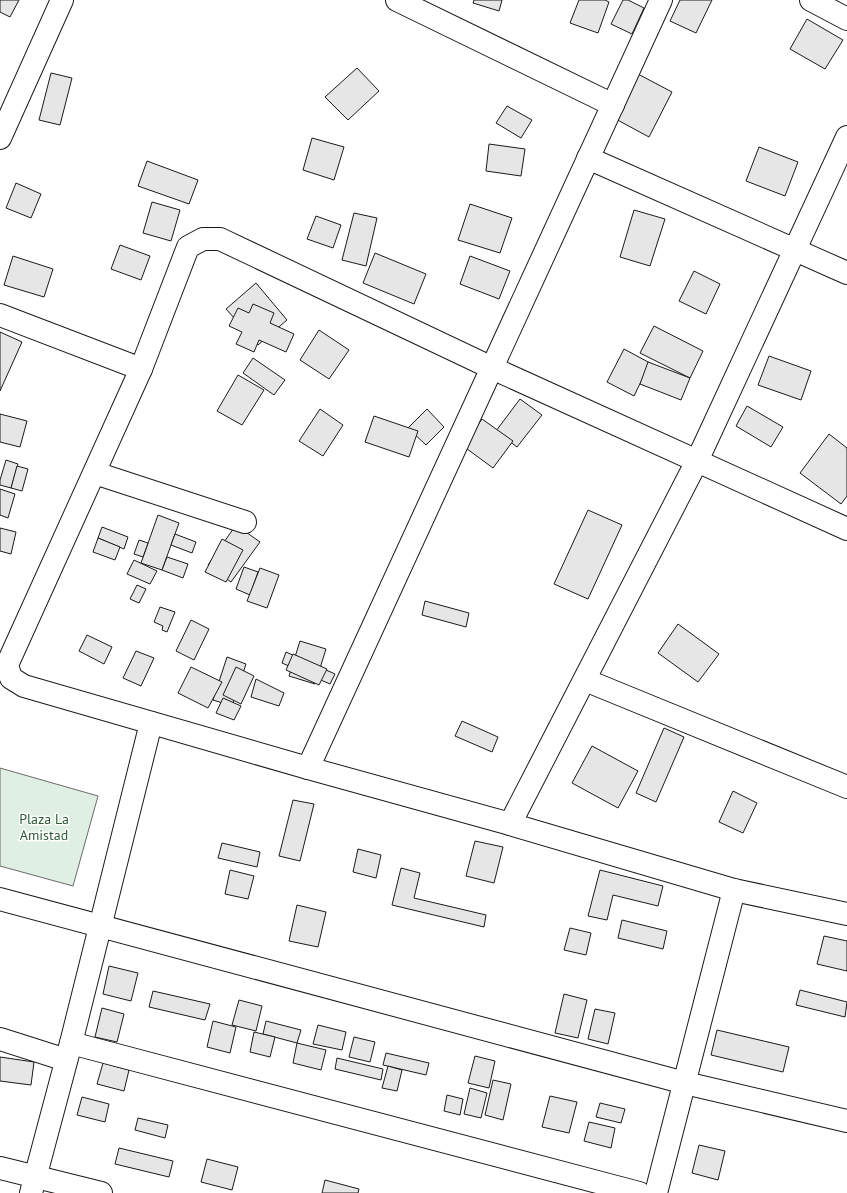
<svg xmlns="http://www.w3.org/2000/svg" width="847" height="1193" font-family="'PT Sans',sans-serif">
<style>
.green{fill:#e0efe3;stroke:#6a6a6a}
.building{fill:#e6e6e6;stroke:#1a1a1a}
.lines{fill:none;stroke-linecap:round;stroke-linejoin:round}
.minor-casing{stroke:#1a1a1a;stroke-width:24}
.minor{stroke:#fff;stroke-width:22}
.labels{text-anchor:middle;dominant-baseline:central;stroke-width:3;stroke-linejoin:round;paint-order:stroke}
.park-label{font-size:14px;fill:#2b5a34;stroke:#fff}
</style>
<rect width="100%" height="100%" fill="#fff"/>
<path class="green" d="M0,768L98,796L73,886L0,866Z"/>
<g class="building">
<path d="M0,0H19L10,17L0,12Z"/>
<path d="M474,0H502L499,11L473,3Z"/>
<path d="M579,0H605L609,2L598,33L570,23Z"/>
<path d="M623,0H628L644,8L632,34L611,24Z"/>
<path d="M680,0H712L696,33L670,21Z"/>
<path d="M807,19L843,40L825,69L790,49Z"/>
<path d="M357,68L379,91L348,120L325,97Z"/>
<path d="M51,73L72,78L60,125L39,120Z"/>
<path d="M636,73L672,92L649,137L612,117Z"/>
<path d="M507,106L532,120L521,138L496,123Z"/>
<path d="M312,138L344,147L334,180L303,170Z"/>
<path d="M489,144L525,149L521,176L486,171Z"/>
<path d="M759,147L798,162L785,196L746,181Z"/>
<path d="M147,161L198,180L189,204L138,186Z"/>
<path d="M16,183L41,194L31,218L6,208Z"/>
<path d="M152,202L180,210L171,241L143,233Z"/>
<path d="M470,204L512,218L500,253L458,240Z"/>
<path d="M634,210L665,219L650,266L620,257Z"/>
<path d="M354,213L377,218L366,266L342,260Z"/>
<path d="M316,216L341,225L333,248L307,239Z"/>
<path d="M120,245L150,256L141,280L111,269Z"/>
<path d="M375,253L426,274L414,304L363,283Z"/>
<path d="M13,256L53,269L44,297L4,285Z"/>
<path d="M470,256L510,271L499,299L460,284Z"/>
<path d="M694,271L720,284L706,314L679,301Z"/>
<path d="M256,283L287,320L258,345L226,309Z"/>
<path d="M253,304L274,313L270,323L294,334L286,352L259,340L254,352L236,344L242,332L229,326L238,308L249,313Z"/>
<path d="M654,326L703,351L690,378L640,353Z"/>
<path d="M319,330L349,350L329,379L300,360Z"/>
<path d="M0,332L22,342L0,391Z"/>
<path d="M624,349L650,363L634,396L607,382Z"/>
<path d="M769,356L811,371L801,400L758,385Z"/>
<path d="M253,358L285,380L274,395L243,373Z"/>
<path d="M648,362L690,378L681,400L640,384Z"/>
<path d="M238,375L264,390L242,425L217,411Z"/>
<path d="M520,399L542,415L517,447L496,431Z"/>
<path d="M747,406L783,427L771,447L736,426Z"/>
<path d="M320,409L343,425L323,456L299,441Z"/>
<path d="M427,409L444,427L426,445L408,428Z"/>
<path d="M0,414L27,421L20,447L0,442Z"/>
<path d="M374,416L418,431L409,457L365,442Z"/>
<path d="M482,419L513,441L493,468L463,446Z"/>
<path d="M829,434L847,448V496L841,504L800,473Z"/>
<path d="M6,460L18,464L11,488L0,485V480Z"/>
<path d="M17,466L28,469L22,491L11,488Z"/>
<path d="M0,489L15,494L8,518L0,515Z"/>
<path d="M588,510L622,525L588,599L554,584Z"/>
<path d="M158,515L179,523L162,570L141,563Z"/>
<path d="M236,525L260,542L231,582L208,565Z"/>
<path d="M102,527L128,537L124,549L98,538Z"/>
<path d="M0,528L16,532L11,554L0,551Z"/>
<path d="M175,534L196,542L192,553L171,545Z"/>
<path d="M98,538L120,547L115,560L93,552Z"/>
<path d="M222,539L243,550L226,582L205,572Z"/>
<path d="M139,540L148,543L143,557L134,554Z"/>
<path d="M167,557L188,564L183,578L162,570Z"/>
<path d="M134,560L157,571L150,584L127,574Z"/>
<path d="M244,567L258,572L250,595L236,589Z"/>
<path d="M260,568L279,575L267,608L247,601Z"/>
<path d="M137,585L146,589L139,603L130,599Z"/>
<path d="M425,601L469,613L466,627L422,615Z"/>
<path d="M160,607L175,612L167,632L162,630L163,626L154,622Z"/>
<path d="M191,620L209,629L194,660L176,651Z"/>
<path d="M678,624L719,654L698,682L658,653Z"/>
<path d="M87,635L112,647L104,664L79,651Z"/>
<path d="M300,641L326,649L315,684L289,676Z"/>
<path d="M136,651L154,658L141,686L123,678Z"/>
<path d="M286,652L335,674L330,684L282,663Z"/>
<path d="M293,654L327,669L319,685L286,670Z"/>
<path d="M227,657L246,664L232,706L213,700Z"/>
<path d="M191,667L222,682L208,708L178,693Z"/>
<path d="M236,667L254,676L241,704L223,695Z"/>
<path d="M256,679L284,693L279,706L251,697Z"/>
<path d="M223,698L241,706L234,720L216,713Z"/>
<path d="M462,721L498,737L492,752L455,736Z"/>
<path d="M664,728L684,737L656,802L636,793Z"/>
<path d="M592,746L638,771L618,808L572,783Z"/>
<path d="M733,791L757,803L743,833L719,822Z"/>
<path d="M293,800L314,804L300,861L279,856Z"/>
<path d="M475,841L503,847L494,883L466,876Z"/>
<path d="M222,843L260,852L257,867L218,858Z"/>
<path d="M358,849L381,855L376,878L353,872Z"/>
<path d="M401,868L420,873L414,898L486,915L484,927L392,905Z"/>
<path d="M230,870L254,876L248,899L225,894Z"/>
<path d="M600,870L663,886L658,906L613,895L607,920L588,916Z"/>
<path d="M297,905L326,912L318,947L289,941Z"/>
<path d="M622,920L667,931L663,949L618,938Z"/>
<path d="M570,928L591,933L586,955L564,950Z"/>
<path d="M824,936L847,941V971L817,964Z"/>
<path d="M109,966L138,973L131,1001L103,994Z"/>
<path d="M800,990L847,1002L845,1017L796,1005Z"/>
<path d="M153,991L210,1004L205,1020L149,1007Z"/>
<path d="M564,994L587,1000L578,1038L555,1033Z"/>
<path d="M239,1000L262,1006L256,1031L232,1025Z"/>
<path d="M102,1008L124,1014L117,1042L95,1037Z"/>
<path d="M595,1009L615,1013L608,1044L588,1039Z"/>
<path d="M213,1021L236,1027L230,1053L207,1047Z"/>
<path d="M266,1021L301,1030L297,1043L263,1034Z"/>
<path d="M318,1025L346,1032L342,1050L313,1044Z"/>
<path d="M717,1030L789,1047L783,1072L711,1055Z"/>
<path d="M254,1032L275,1037L270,1057L250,1052Z"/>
<path d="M354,1037L375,1042L370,1062L349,1057Z"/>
<path d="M297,1043L326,1050L321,1070L293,1063Z"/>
<path d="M386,1053L429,1063L426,1075L383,1065Z"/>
<path d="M475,1056L495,1061L489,1088L468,1083Z"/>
<path d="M0,1057L34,1062L31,1085L0,1081Z"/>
<path d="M337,1058L383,1069L381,1080L335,1069Z"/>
<path d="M103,1063L129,1070L124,1091L97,1084Z"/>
<path d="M388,1066L402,1070L397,1091L382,1088Z"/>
<path d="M493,1080L511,1084L503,1120L485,1115Z"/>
<path d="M470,1088L487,1093L481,1118L464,1114Z"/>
<path d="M447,1095L463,1099L460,1115L444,1111Z"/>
<path d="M550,1096L577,1102L569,1133L542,1127Z"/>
<path d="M82,1097L109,1104L105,1122L77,1115Z"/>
<path d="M600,1103L625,1109L621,1123L596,1117Z"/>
<path d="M138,1118L168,1125L165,1138L135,1130Z"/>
<path d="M589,1122L615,1128L611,1148L584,1141Z"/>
<path d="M699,1145L725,1151L718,1180L692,1173Z"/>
<path d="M119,1148L173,1161L169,1177L115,1164Z"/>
<path d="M207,1159L238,1167L232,1190L201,1182Z"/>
<path d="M325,1180L359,1189L358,1193H322Z"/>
</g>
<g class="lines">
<g class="minor-casing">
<g id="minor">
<path d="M397,0L613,105"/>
<path d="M811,0L847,19"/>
<path d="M0,138L62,0"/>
<path d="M588,158L847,273"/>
<path d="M0,315L141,369"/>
<path d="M95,473L245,522"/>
<path d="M847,529L492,368L220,239H203L188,247L141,369L7,665L11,678L24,686L308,768L510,824L734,890L847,914"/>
<path d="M585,680L847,787"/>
<path d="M308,768L661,0"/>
<path d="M510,824L697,461L847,137"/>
<path d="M0,899L685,1083L847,1121"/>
<path d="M0,1039L66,1060"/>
<path d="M71,1043L639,1193"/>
<path d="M0,1168L101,1193"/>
<path d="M31,1193L71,1043L151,723"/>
<path d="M656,1193L734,890"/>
</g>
</g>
<use href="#minor" class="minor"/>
</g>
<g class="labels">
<g class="park-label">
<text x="44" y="819">Plaza La<tspan x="44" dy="16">Amistad</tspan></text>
</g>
</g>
</svg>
